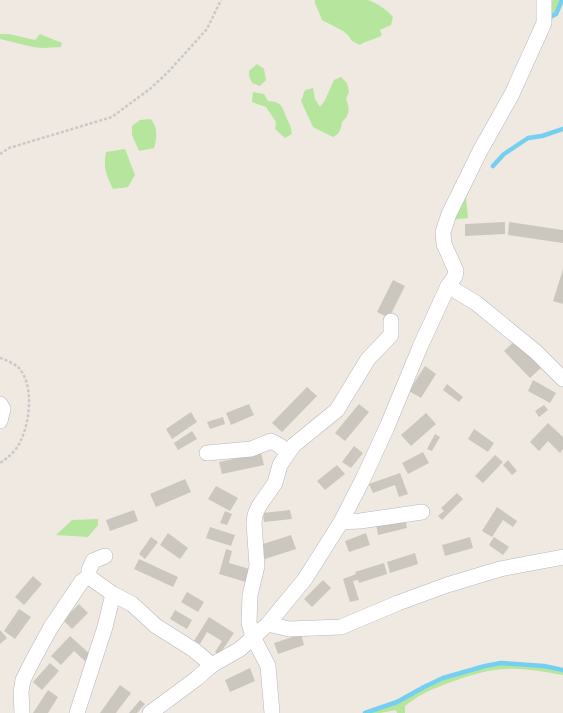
<svg xmlns="http://www.w3.org/2000/svg" width="563" height="713" font-family="'Work Sans',sans-serif">
<style>
.green{fill:#b6e59e}
.lines{fill:none;stroke-linecap:round;stroke-linejoin:round}
.stream{stroke:#75cff0;stroke-width:4.5}
.building{fill:#cbc7bf}
.minor-casing{stroke:#b4b7c1;stroke-width:16}
.path{stroke:#c9c9c9;stroke-width:2.5;stroke-dasharray:3 2;stroke-linecap:butt}
.minor{stroke:#fff;stroke-width:15}
</style>
<rect width="100%" height="100%" fill="#efe9e1"/>
<g class="green">
<path d="M315,0H368C378,4 386,9 393,17L391,25L380,30L382,35C375,40 367,40 360,45L352,41L348,35L343,31L322,20L315,3Z"/>
<path d="M553,0H560L554,13L549,16V30L524,82L487,150L466,198L468,218L450,220L546,9Z"/>
<path d="M0,34H9L35,40L40,34L62,43L61,47L43,48L33,47L0,39Z"/>
<path d="M257,64L264,69L266,80L260,86L252,83L249,76V71Z"/>
<path d="M341,77L347,83L349,92L346,99C350,108 350,115 342,122C341,129 340,134 333,137L313,127L301,101L305,90L313,88L315,99L320,107L325,100L334,80Z"/>
<path d="M253,92L264,94L268,101C283,102 282,107 287,119C290,124 291,128 292,134L285,138L275,129L276,122L266,107L252,102Z"/>
<path d="M151,119C158,128 157,138 154,148L139,151L132,135V126L140,120Z"/>
<path d="M125,149L135,175L128,187L113,189C106,175 103,167 106,152Z"/>
<path d="M98,519V525L88,537L56,535L72,520Z"/>
<path d="M502,664L544,667L563,672V675C544,672 524,668 505,669C484,669 442,684 423,694C416,697 411,702 405,706V713H397L396,710L380,713H370C391,708 408,696 427,687C450,676 476,669 502,664Z"/>
</g>
<g class="lines">
<g class="stream">
<path d="M550,20V17L556,14L562,0"/>
<path d="M493,166L504,154L528,138L542,136L563,129"/>
<path d="M365,713L397,702L424,687L443,678L485,666L501,663L544,666L563,670"/>
</g>
</g>
<g class="building">
<path d="M505,222V234L465,236V224Z"/>
<path d="M509,222L563,230V243L508,235Z"/>
<path d="M563,269V304L553,301Z"/>
<path d="M393,280L405,286L389,318L377,312Z"/>
<path d="M515,341L541,368L530,378L504,351Z"/>
<path d="M425,366L436,374L421,398L409,391Z"/>
<path d="M533,380L556,393L550,403L528,391Z"/>
<path d="M447,384L463,397L459,402L443,390Z"/>
<path d="M307,387L317,396L282,432L272,423Z"/>
<path d="M249,404L254,415L231,425L226,413Z"/>
<path d="M359,404L369,412L345,441L335,433Z"/>
<path d="M544,405L548,410L539,417L535,411Z"/>
<path d="M191,412L197,422L172,439L166,429Z"/>
<path d="M426,413L436,424L411,446L401,435Z"/>
<path d="M223,417L225,424L210,429L207,422Z"/>
<path d="M548,423L563,437V449L560,453L548,441L539,451L530,442Z"/>
<path d="M474,429L494,443L488,452L468,439Z"/>
<path d="M192,431L197,439L178,450L174,443Z"/>
<path d="M435,434L440,437L432,451L427,449Z"/>
<path d="M354,446L363,453L351,468L342,462Z"/>
<path d="M423,452L429,463L408,474L402,463Z"/>
<path d="M261,453L264,465L222,474L219,462Z"/>
<path d="M495,455L503,462L483,483L475,476Z"/>
<path d="M508,460L517,471L512,475L503,465Z"/>
<path d="M337,465L345,474L325,490L317,481Z"/>
<path d="M400,473L408,494L399,497L395,485L373,493L369,484Z"/>
<path d="M185,479L191,492L156,507L150,494Z"/>
<path d="M216,486L238,498L230,511L208,499Z"/>
<path d="M457,493L463,499L442,520L438,516L444,511L441,508Z"/>
<path d="M497,507L517,521L513,527L503,520L492,537L482,531Z"/>
<path d="M134,510L138,521L110,531L106,520Z"/>
<path d="M290,510L292,519L264,522L263,513Z"/>
<path d="M225,511L232,514L227,525L220,523Z"/>
<path d="M405,517L407,528L378,535L376,524Z"/>
<path d="M210,527L235,535L231,546L206,538Z"/>
<path d="M168,533L188,548L180,559L160,545Z"/>
<path d="M366,533L370,545L349,552L345,541Z"/>
<path d="M291,535L296,549L265,559L260,545Z"/>
<path d="M151,537L158,542L145,559L139,554Z"/>
<path d="M470,537L473,548L445,556L442,545Z"/>
<path d="M494,537L509,547L503,555L489,545Z"/>
<path d="M226,549L232,551L229,563L250,569L246,582L219,574Z"/>
<path d="M415,553L418,564L390,573L387,562Z"/>
<path d="M139,559L178,577L173,587L134,569Z"/>
<path d="M384,563L387,574L359,583L358,580L353,581L359,600L350,602L343,579L356,574L355,572Z"/>
<path d="M33,576L42,584L24,605L15,597Z"/>
<path d="M323,580L331,588L312,607L304,599Z"/>
<path d="M187,592L204,602L198,612L181,602Z"/>
<path d="M79,604L88,613L72,629L63,620Z"/>
<path d="M19,609L31,617L15,639L4,631Z"/>
<path d="M175,610L192,620L187,629L170,619Z"/>
<path d="M209,617L234,633L219,655L215,652L222,641L207,632L200,644L194,641Z"/>
<path d="M0,630L7,638L0,644Z"/>
<path d="M301,634L304,645L278,654L274,643Z"/>
<path d="M70,636L92,656L86,662L74,651L61,665L51,656Z"/>
<path d="M50,663L59,671L42,690L33,682Z"/>
<path d="M250,668L255,681L230,692L225,680Z"/>
<path d="M120,685L131,693L116,713H100Z"/>
<path d="M48,690L58,697L48,713H33Z"/>
<path d="M140,700L145,704L137,713H129Z"/>
</g>
<g class="lines">
<g class="minor-casing">
<g id="minor">
<path d="M448,286L476,303L536,352L563,379"/>
<path d="M0,404L3,409L0,421"/>
<path d="M207,453L251,449L271,441L280,446L288,453"/>
<path d="M341,522L360,521L422,512"/>
<path d="M105,556L93,561L89,570V577L113,594L132,604L156,626L194,650L212,665"/>
<path d="M268,624L289,629L341,627L398,603L447,585L500,569L563,557"/>
<path d="M22,713L21,692L23,680L33,660L51,627L82,581L89,577"/>
<path d="M77,713L105,627L113,594"/>
<path d="M150,713L196,679L212,665L240,649L268,624L305,579L341,522L363,479L387,427L420,347L448,286L455,276L456,271L444,244L443,232L449,214L480,151L512,94L544,23V0"/>
<path d="M272,713L268,666L253,637L249,623L250,595L257,566L254,523L255,515L259,506L275,483L280,465L288,453L294,445L337,410L368,359L391,335V321"/>
</g>
</g>
<g class="path">
<path d="M0,154L9,148L112,117L151,88L169,71L207,29L221,0"/>
<path d="M0,358C6,360 15,364 19,368C34,385 30,421 21,440C17,450 8,458 0,463"/>
</g>
<use href="#minor" class="minor"/>
</g>
</svg>
